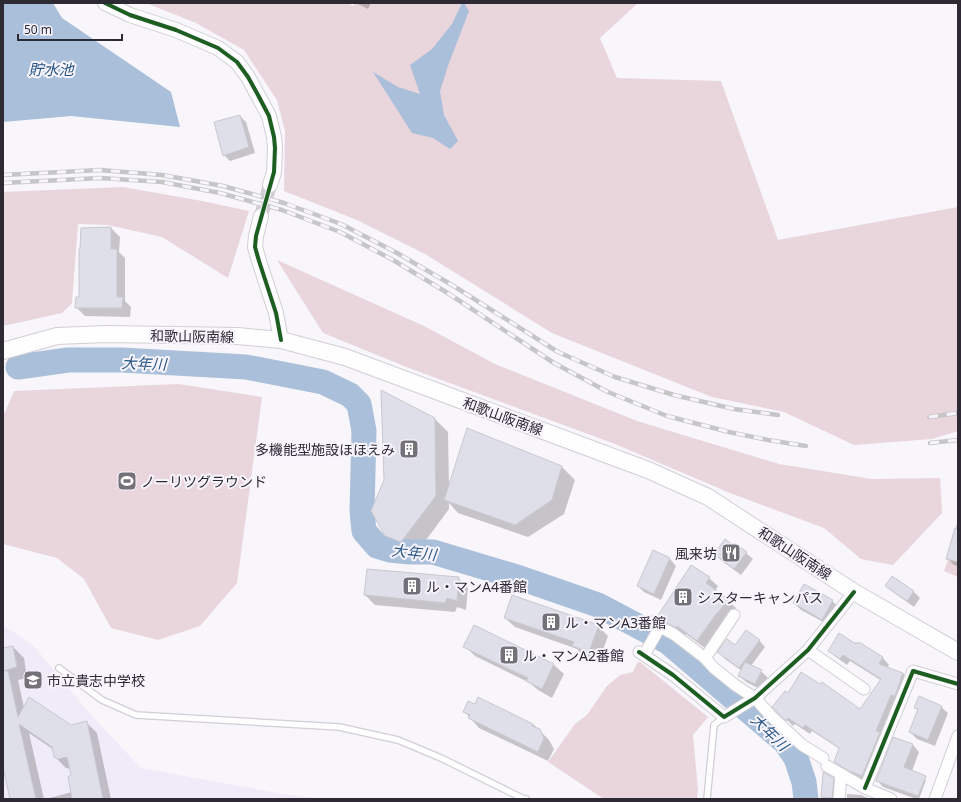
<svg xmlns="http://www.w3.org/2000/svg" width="961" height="802" font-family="'Noto Sans','Noto Sans JP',sans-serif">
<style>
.built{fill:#f0ebf8}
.green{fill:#e9d5dc}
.water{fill:#a9bfda}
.shadow{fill:#0003}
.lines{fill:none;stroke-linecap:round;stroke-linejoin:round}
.river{stroke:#a9bfda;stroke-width:25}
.building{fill:#dfdfea;stroke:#c9c8cf}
.tertiary-tunnel{stroke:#d0cdd3;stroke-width:14;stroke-dasharray:14 7;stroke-linecap:butt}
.service-casing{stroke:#d1ced5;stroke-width:8}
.minor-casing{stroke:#d1ced5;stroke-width:13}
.tertiary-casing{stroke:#d1ced5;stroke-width:16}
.secondary-casing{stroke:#d1ced5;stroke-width:18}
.service{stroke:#fefefe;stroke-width:5.5}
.minor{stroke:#fefefe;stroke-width:11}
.tertiary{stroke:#fefefe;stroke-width:14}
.secondary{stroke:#fefefe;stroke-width:16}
.rail-casing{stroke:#c6c6c7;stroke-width:4.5}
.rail{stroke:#f8f4fd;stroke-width:3;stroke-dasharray:9;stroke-linecap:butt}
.cycleway-casing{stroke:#f8f4fd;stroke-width:6}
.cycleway{stroke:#1b5e20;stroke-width:4}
.labels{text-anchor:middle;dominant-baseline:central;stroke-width:4;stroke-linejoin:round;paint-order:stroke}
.street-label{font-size:14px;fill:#2e2a33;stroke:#f8f4fd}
.poi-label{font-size:14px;fill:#2e2a33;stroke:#f8f4fd;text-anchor:start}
.water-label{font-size:15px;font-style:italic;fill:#265584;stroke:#f8f4fd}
</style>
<rect width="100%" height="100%" fill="#f8f6fb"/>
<path class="built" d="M3,625L33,645L92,716L141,768L283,794L322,799H3Z"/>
<g class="green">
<path d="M146,3H347L353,6L355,3H638L600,38L617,78L721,81L778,240L958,207V431L932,439L854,445L784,412L712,397L552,333L425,254L357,220L284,191L285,131L277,100L244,50L196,23Z"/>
<path d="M123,187L202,201L249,211L228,278L162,237L108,225L78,224L72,303L62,313L3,326V192Z"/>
<path d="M277,260L424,326L495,364L637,421L779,464L872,479L940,478L942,513L893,565L861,559L824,528L730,493L615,444L409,368L323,333Z"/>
<path d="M179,384L262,397L237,583L200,626L158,640L111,628L84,579L57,558L3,544V417L14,391Z"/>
<path d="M949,557L958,560V577L944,571Z"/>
<path d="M640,662L708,717L693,735L698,789L697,799H604L548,762L575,724L587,715L607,686L620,675L633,672L637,663Z"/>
</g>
<g class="water">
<path d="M3,3H53L62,18L171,92L180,127L71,116L3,122Z"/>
<path d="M462,3H464L469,11L449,63L440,91L444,115L458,141L450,149L433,138L412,133L373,72L398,87L420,94L410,65L432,49L452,24Z"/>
</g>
<g class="shadow">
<path d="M356,3H371L368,9Z"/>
<path d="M240,116L246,122L255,153L230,161L224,155Z"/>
<path d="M111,228L120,237L119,252L125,258V301L131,307L130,317L85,316L76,307L80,298L82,229Z"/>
<path d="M435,419L448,432L449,487L562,467L575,480L564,514L528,537L458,513L449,503V509L415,555L400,549L386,535L385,481Z"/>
<path d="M958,520V566L954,565L947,558Z"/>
<path d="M733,546L746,553L753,559L741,575L722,561L715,554Z"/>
<path d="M654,552L670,559L676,566L661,600L644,592L638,586Z"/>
<path d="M893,577L914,592L920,598L914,607L893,592L887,586Z"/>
<path d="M458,578L468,588L466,610L457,607L455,612L375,605L365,595Z"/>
<path d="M709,578L718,586L715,591L727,600L736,608L706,649L686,634L685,636L667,625L658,617Z"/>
<path d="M832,601L839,607L829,625L801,610L794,603Z"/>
<path d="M505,618L598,626L608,636L599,661L583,656L577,649L515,627Z"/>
<path d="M759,640L765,647L751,666L761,671L768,678L762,690L746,682L739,675L742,671L725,659L719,652Z"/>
<path d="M859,643L883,658L889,665L887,668L903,673L909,680L869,782L857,777L842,769L835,762L840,749L812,731L810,734L795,724L793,726L774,707L788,694L860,710L882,681L850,661L847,665L836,657L829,651L858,645Z"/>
<path d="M465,646L554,665L564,674L552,698L538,690L530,683L475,656Z"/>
<path d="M13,647L24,658L27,678L18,680L24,708L71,726L86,722L97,733L111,799H46L72,792V776L71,769L66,768L55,757L54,750L29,733L44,799H11L3,762V649Z"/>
<path d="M478,699L533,724L549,740L554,749L548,761L479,728L464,711L475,706Z"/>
<path d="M915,707H941L948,713L935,746L917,739L910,732L919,711Z"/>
<path d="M894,738L913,745L919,752L912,771L919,774L926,780L919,799H916L883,787L877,780Z"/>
<path d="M833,779L840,785L839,799H825L822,796Z"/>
<path d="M847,794L861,795L871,799H847Z"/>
</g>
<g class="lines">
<path class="river" d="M18,367L68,360H122L246,367L323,382L350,395L359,404L364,431L362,511L364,531L377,546L390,550L410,552H433L520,578L598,605L668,642L785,742L796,758L804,782L806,799"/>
</g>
<g class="building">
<path d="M240,115L249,147L223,156L214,122Z"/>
<path d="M111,227V249H117V297H123L122,308H75L76,297H79V249H80L81,228Z"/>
<path d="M381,390L435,418L436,496L401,542L385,536L371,511L384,480Z"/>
<path d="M467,428L562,466L552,500L515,525L444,500Z"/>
<path d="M955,528L958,529V562L946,559Z"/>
<path d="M725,539L733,545L734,543L747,552L734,569L714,554Z"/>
<path d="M653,550L670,558L654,594L637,586Z"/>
<path d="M691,565L710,577L706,583L728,599L717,614H716L697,641L677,626L676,628L657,617Z"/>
<path d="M367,569L459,577L457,601L447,598L445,603L364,595Z"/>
<path d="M892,576L914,591L907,601L885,586Z"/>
<path d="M804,584L833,600L822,620L793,603Z"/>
<path d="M512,595L599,625L589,652L572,646L574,642L504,618Z"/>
<path d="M474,625L554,664L542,689L526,681L528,678L463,647Z"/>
<path d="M746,630L760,640L739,668L717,652L727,639L735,645Z"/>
<path d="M839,633L856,644V642L858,644L859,642L883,657L879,664L903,673L895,696L891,695L876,731L880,732L862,776L849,771L834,762L839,748L805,725L803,728L788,718L786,721L772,707L785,691L788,693L801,672L820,684L822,682L860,709L881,679L843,655L840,659L828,651Z"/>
<path d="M13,646L17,667L3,671V648Z"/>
<path d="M745,662L762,670L755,684L738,676Z"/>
<path d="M3,671H8L18,717L29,697L71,725L87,721L103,799H72L68,777L71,775L67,757L58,759L54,757L52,747L19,724L36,799H10L3,767Z"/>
<path d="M919,696L942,706L928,740L909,732L918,709L914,708Z"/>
<path d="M478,697L533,724L532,726L540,729L544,738L538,752L468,718L470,715L463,712L468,701L475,704Z"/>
<path d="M893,737L913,744L904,767L926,776L918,796L876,781Z"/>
<path d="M823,772L834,778L832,798L821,797Z"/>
</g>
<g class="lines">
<path class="tertiary-tunnel" d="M261,216L270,185"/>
<g class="service-casing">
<g id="service">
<path d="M59,668L102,700L136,715L339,727L398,740L441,758L522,798L526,799"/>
<path d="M707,799L714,725L724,717"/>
</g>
</g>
<g class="minor-casing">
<g id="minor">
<path d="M652,622L675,635L705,658L714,668L735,685L755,698L770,715L802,745L823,758"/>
<path d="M808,650L864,689"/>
<path d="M639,652L673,675L724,717L755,698L808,650L854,592"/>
<path d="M644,655L660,627"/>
<path d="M705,658L734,615"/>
<path d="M827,766L865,788L891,799"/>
<path d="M865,788L913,671L958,684"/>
<path d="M839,799L841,774"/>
<path d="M935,799L958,736"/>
</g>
</g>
<g class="tertiary-casing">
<g id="tertiary">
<path d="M105,3L130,15L176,30L218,48L237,62L248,77L269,116L274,137L275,148L274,172L270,185"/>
<path d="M261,216L256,236L255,247L259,261L276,313L281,340"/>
</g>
</g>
<g class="secondary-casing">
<path id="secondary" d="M3,351L57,336L106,334L238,336L281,340L345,357L648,470L708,497L854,592L958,652"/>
</g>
<use href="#service" class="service"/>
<use href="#minor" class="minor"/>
<use href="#tertiary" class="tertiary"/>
<use href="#secondary" class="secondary"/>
<g class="rail-casing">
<g id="rail">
<path d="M3,175L100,170L162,175L223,186L284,203L341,224L397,253L452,285L558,352L615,377L674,395L734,409L778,415"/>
<path d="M3,183L100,178L162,182L220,193L282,210L340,232L393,260L446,292L554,363L608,392L667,416L729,432L768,440L806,446"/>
<path d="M929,417L958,413"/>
<path d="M930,443L958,440"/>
</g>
</g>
<use href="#rail" class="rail"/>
<g class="cycleway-casing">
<g id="cycleway">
<path d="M105,3L130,15L176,30L218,48L237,62L248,77L258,95L269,116L274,137L275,148L274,172L256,236L255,247L259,261L276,313L281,340"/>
<path d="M639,652L673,675L724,717L755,698L808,650L854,592"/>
<path d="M865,788L913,671L958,684"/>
</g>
</g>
<use href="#cycleway" class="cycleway"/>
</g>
<defs>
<g id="building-square" transform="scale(1)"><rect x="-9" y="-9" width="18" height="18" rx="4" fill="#757179" stroke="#f8f4fd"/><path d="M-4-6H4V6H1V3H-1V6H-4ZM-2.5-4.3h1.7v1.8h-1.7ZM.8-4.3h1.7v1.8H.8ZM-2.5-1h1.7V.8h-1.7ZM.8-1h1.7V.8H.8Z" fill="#fff"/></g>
<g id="stadium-square" transform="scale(1)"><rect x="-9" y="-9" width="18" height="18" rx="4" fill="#757179" stroke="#f8f4fd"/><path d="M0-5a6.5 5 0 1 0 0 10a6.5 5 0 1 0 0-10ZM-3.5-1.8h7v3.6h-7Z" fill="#fff"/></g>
<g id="restaurant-square" transform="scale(1)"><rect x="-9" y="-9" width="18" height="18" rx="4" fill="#757179" stroke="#f8f4fd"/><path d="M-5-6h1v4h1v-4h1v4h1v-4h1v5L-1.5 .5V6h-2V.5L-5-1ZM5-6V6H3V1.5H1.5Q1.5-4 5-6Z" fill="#fff"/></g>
<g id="school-square" transform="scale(1)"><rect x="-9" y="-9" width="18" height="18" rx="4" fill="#757179" stroke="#f8f4fd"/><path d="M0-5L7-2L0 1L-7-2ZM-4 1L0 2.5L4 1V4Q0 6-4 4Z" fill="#fff"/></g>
</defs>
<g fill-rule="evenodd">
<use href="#building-square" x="409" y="449"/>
<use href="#stadium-square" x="127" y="481"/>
<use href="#restaurant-square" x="731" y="553"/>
<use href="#building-square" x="412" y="586"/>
<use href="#building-square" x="683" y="597"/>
<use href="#building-square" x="551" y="622"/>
<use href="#building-square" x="509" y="655"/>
<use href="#school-square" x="33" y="680"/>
</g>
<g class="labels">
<g class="street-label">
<text transform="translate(192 336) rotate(1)">和歌山阪南線</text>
<text transform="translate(503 416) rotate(20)">和歌山阪南線</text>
<text transform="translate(795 553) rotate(33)">和歌山阪南線</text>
</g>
<g class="poi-label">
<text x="395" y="449" text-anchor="end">多機能型施設ほほえみ</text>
<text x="141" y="481">ノーリツグラウンド</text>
<text x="717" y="553" text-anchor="end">風来坊</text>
<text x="426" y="586">ル・マンA4番館</text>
<text x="697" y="597">シスターキャンパス</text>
<text x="565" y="622">ル・マンA3番館</text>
<text x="523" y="655">ル・マンA2番館</text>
<text x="47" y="680">市立貴志中学校</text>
</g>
<g class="water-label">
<text x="51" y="69">貯水池</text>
<text transform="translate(144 363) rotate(2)">大年川</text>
<text transform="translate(414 552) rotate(6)">大年川</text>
<text transform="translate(770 732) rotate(44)">大年川</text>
</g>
</g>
<rect width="961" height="802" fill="none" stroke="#2e2a33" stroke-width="8"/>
<path d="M18 34v6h104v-6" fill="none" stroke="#2e2a33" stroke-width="2"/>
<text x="24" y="34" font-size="12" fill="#2e2a33" stroke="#f8f4fd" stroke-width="3" paint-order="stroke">50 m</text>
</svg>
